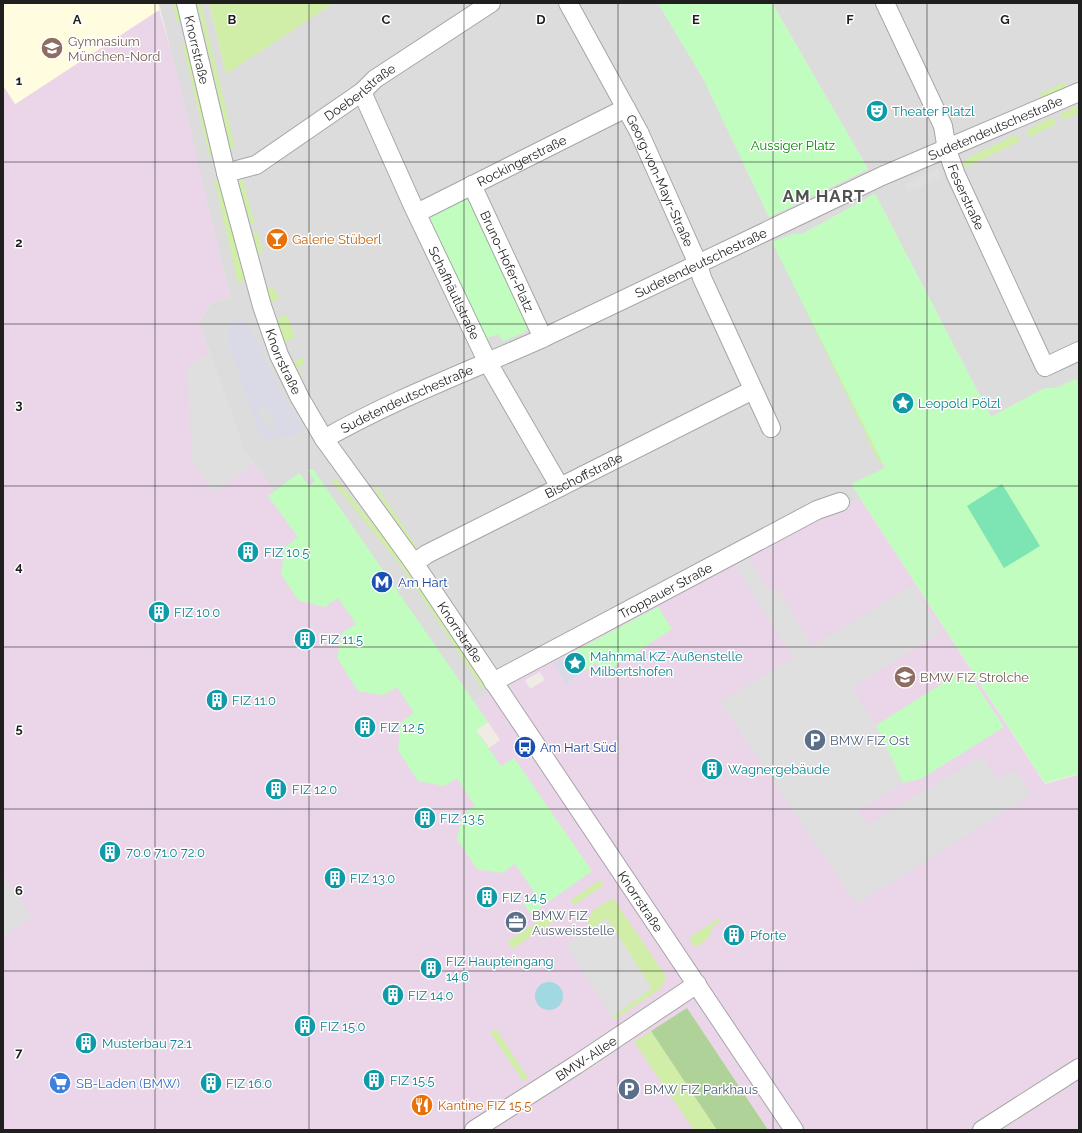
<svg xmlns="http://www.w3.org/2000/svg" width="1082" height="1133" font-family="Raleway,sans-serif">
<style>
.residential{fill:#dddcdc}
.industrial{fill:#ead6e8;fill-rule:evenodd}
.education{fill:#fffcdf}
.grass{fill:#d0eea7}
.forest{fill:#aed297}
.park{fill:#c0fdbf}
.pitch{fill:#7de4b3}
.parking{fill:#dfdfdf}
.plaza{fill:#d9dae6;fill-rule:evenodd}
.water{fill:#a2d8e1}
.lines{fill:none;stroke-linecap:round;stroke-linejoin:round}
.minor-casing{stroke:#a6a6a6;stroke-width:20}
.minor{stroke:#fff;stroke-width:18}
.grid{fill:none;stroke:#1f1f1f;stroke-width:1;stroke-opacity:0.55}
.labels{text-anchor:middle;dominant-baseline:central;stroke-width:3;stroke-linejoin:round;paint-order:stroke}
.education-label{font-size:13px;fill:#785e54;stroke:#fff;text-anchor:start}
.street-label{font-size:13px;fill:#1f1f1f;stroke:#fff}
.culture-label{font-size:13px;fill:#0d838f;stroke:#fff;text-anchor:start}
.park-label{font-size:13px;fill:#058604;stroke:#fff}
.food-label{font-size:13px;fill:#c56008;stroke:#fff;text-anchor:start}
.transit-label{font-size:13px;fill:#164399;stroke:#fff;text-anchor:start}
.service-label{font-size:13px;fill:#4e5e75;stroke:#fff;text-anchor:start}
.shop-label{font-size:13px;fill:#366cbe;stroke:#fff;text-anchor:start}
.district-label{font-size:17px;font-weight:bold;letter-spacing:1px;fill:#525252;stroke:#fff}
.grid-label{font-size:13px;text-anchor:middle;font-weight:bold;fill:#1f1f1f;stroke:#fff;stroke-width:3;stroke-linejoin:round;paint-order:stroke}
</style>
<rect width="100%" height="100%" fill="#f0ebe5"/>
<path class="residential" d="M159,3H209L226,73L334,3H658L704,80L769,217L868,169L772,3H1079V384L1076,379L1056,388H1045L991,417L875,194L804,233L772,242L885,468L860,498L438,720L244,449L199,322L211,303L230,297Z"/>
<path class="industrial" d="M159,10L180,85L230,297L211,303L199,322L244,449L438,720L860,498L1045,784L1077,775L1079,778V1130H3V85L16,104ZM540,672L545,680L530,689L525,680ZM488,722L500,740L489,748L476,730Z"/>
<path class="education" d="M3,3H157L159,10L15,104L3,85Z"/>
<g class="grass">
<path d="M173,3H178L181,19L177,23Z"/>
<path d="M197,3H201L235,148L231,149Z"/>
<path d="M209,3H334L226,74Z"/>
<path d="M182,42L188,44L214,153L209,155Z"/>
<path d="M1064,82L1066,86L1064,88L1041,98L1040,94Z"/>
<path d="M1079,105V113L1063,120L1060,114Z"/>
<path d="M1053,117L1056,124L1029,137L1026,131Z"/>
<path d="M1013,136L1018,137L1020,141L962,169L961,165L968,158Z"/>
<path d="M241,175L255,224L251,225L241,189L238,190L236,184Z"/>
<path d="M220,178L245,281L238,283L215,182L216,179Z"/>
<path d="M257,232L263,252L258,253L253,233Z"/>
<path d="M773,242L885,459L879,462Z"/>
<path d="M273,288L280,299L269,303L265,289Z"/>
<path d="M287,315L295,337L284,342L275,320Z"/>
<path d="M304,357L303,365L299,364L298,371L302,372V380L293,362Z"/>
<path d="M336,479L401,558L487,685L483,689L401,566L332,481Z"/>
<path d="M376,485L419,551L412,546L375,489Z"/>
<path d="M600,880L604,885L574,905L571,900Z"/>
<path d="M613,898L665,975L666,979L660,989L614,1020L612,1017L652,988L590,930L587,924L592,911Z"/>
<path d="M557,909L562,916L512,949L507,942Z"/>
<path d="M719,918L721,921L713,926L709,937L696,948L689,938Z"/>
<path d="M496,1029L528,1078L523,1081L490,1032Z"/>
<path d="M651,1031L717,1130H694L634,1042Z"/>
</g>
<path class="forest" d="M687,1008L768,1130H717L651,1031Z"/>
<g class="park">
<path d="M658,3H772L868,169L769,217L704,80Z"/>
<path d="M875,194L991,417L1045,388H1056L1076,379L1079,384V778L1076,774L1045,783L851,484L885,468L772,242L793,234L804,233Z"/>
<path d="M465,199L472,202L528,321L526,322L527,329L523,333L503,341L498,334L485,339L428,222L430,215Z"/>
<path d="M307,469H313L488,722L476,730L501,766L514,758L592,871L531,914L522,902L535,893L515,864L502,873L477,869L457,839L463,814L475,806L457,778L444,786L418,781L398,750L401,722L414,713L397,687L384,695L358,691L337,658L342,633L356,624L338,598L324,607L298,600L281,574L285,547L298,537L268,496L299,473L309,486L315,481Z"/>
<path d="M658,607L672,629L603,674L596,663L584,671L573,652Z"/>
<path d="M961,672H968L1004,727L921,779L903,783L876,725Z"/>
</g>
<path class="pitch" d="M1002,484L1040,546L1004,568L967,506Z"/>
<g class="parking">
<path d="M938,168L942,177L909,192L905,184Z"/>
<path d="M210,353L244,449L254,464L213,493L192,461L187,366Z"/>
<path d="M748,558L769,590L776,587L812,645L793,657L735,566Z"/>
<path d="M913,585L941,632L852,688L876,725L903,783L858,811L868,825L982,756L998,780L1015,770L1031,795L857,904L813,841L720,702Z"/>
<path d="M3,874L32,917L3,937Z"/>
<path d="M607,918L652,988L612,1017L566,945Z"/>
</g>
<g class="plaza">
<path d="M235,318L242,319L250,329L287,406L301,423V430L295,435L266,439L259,435L228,342V328L232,320ZM266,405L277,425L269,430L258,410Z"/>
<path d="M573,652L584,671L566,684L554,663Z"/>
</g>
<circle class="water" cx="549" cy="996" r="14"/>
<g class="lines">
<g class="minor-casing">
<g id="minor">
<path id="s1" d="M186,3L226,173L262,306L279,355L300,398L324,439L414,563L794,1130"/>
<path id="s2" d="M568,3L639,132L698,264L702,278L771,428"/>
<path id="s3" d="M885,3L943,126L947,150L956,175L1045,367L1079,351"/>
<path id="s4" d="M362,92L413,206L487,361L560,487"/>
<path id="s5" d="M226,173L256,165L362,92L375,79L491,3"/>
<path id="s6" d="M472,185L543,338"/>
<path id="s7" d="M417,213L626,108"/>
<path id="s8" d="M324,439C394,399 469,371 543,338L882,176L1079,92"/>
<path id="s9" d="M414,563L427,554L753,390"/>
<path id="s10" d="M493,682L817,510L840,502"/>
<path id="s11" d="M474,1130L576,1065L697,984"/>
<path d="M982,1130L1079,1068"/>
</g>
</g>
<use href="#minor" class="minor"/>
</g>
<path class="grid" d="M155,3V1130M309,3V1130M464,3V1130M618,3V1130M773,3V1130M927,3V1130M3,162H1079M3,324H1079M3,486H1079M3,647H1079M3,809H1079M3,971H1079"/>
<defs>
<g id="school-disc" transform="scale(1.15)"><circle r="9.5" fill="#8d6e63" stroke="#fff"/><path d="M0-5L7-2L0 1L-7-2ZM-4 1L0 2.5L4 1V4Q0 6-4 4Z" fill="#fff"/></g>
<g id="theatre-disc" transform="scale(1.15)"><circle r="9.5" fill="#0f9aa8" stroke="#fff"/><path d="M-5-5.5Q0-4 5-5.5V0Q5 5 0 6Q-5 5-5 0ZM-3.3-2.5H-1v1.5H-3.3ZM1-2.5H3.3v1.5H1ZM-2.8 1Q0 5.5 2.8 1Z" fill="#fff"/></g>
<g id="bar-disc" transform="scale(1.15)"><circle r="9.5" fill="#e8710a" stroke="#fff"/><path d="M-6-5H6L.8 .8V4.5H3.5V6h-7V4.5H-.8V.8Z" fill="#fff"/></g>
<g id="sight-disc" transform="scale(1.15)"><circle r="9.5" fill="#0f9aa8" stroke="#fff"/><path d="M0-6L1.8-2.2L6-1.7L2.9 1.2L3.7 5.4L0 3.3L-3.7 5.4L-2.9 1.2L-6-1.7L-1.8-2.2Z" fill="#fff"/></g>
<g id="building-disc" transform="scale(1.15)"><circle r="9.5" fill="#0f9aa8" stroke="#fff"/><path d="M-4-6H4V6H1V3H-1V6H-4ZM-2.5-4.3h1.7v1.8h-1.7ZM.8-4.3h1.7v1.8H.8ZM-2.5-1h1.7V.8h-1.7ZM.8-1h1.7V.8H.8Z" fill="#fff"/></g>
<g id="metro-disc" transform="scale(1.15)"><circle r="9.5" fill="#1a4fb4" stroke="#fff"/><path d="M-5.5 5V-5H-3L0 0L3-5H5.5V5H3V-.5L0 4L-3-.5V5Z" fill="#fff"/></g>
<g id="parking-disc" transform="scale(1.15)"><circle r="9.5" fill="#5c6f8a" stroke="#fff"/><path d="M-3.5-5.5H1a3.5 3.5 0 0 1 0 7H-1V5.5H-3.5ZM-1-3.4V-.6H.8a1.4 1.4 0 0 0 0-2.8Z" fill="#fff"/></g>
<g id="bus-disc" transform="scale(1.15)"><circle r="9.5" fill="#1a4fb4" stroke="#fff"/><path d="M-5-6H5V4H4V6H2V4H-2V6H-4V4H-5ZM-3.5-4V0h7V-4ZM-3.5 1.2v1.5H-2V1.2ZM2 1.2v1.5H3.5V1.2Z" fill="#fff"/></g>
<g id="office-disc" transform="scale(1.15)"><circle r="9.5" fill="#5c6f8a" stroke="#fff"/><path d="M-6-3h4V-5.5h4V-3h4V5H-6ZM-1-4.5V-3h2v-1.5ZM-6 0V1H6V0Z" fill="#fff"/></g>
<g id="supermarket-disc" transform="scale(1.15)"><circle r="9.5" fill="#3f7fe0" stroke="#fff"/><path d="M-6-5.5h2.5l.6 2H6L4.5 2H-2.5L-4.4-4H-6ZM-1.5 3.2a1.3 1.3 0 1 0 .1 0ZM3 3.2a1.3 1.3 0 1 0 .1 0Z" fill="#fff"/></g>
<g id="restaurant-disc" transform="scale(1.15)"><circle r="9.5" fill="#e8710a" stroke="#fff"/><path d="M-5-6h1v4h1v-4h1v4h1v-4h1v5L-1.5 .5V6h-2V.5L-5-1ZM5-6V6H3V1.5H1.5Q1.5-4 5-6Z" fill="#fff"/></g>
</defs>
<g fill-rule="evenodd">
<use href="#school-disc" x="52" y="48"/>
<use href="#theatre-disc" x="877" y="111"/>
<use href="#bar-disc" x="277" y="239"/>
<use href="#sight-disc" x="903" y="403"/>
<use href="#building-disc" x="248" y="552"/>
<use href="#metro-disc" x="382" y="582"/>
<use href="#building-disc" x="159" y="612"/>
<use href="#building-disc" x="305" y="639"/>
<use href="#sight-disc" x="575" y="663"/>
<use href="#school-disc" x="905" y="677"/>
<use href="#building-disc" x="217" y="700"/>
<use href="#building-disc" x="365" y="727"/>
<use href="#parking-disc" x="815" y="740"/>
<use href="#bus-disc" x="525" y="747"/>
<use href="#building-disc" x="712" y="769"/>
<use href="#building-disc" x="276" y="789"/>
<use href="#building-disc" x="425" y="818"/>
<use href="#building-disc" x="110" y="852"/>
<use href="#building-disc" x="335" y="878"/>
<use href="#building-disc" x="487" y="897"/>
<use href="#office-disc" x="516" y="922"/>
<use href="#building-disc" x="734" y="935"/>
<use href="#building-disc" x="431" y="968"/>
<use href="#building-disc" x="393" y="995"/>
<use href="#building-disc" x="305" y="1026"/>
<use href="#building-disc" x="86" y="1043"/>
<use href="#building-disc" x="374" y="1080"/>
<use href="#supermarket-disc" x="60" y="1083"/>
<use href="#building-disc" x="211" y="1083"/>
<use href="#parking-disc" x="629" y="1089"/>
<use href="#restaurant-disc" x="422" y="1105"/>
</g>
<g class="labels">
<g class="education-label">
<text x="68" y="41">Gymnasium<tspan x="68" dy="15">München-Nord</tspan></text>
<text x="920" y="677">BMW FIZ Strolche</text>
</g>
<g class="street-label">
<text stroke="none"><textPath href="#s1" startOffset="48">Knorrstraße</textPath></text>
<text stroke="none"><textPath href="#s5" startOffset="158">Doeberlstraße</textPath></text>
<text stroke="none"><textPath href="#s8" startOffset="740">Sudetendeutschestraße</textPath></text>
<text stroke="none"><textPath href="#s7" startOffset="117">Rockingerstraße</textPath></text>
<text stroke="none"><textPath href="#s2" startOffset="200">Georg-von-Mayr-Straße</textPath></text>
<text stroke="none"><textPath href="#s3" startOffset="211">Feserstraße</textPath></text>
<text stroke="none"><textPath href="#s6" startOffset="84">Bruno-Hofer-Platz</textPath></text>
<text stroke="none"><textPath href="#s8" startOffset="416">Sudetendeutschestraße</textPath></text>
<text stroke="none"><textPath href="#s4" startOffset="221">Schafhäutlstraße</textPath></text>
<text stroke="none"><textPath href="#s1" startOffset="372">Knorrstraße</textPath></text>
<text stroke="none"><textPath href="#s8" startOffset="92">Sudetendeutschestraße</textPath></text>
<text stroke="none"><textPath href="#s9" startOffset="191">Bischoffstraße</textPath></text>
<text stroke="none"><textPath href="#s10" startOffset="195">Troppauer Straße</textPath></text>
<text stroke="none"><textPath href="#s1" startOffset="696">Knorrstraße</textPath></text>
<text stroke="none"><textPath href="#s1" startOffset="1020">Knorrstraße</textPath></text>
<text stroke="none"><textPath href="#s11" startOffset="133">BMW-Allee</textPath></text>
</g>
<g class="culture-label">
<text x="892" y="111">Theater Platzl</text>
<text x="918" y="403">Leopold Pölzl</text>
<text x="264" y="552">FIZ 10.5</text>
<text x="174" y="612">FIZ 10.0</text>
<text x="320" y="639">FIZ 11.5</text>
<text x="590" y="656">Mahnmal KZ-Außenstelle<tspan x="590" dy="15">Milbertshofen</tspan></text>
<text x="232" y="700">FIZ 11.0</text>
<text x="380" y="727">FIZ 12.5</text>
<text x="728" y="769">Wagnergebäude</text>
<text x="292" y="789">FIZ 12.0</text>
<text x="440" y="818">FIZ 13.5</text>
<text x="126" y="852">70.0 71.0 72.0</text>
<text x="350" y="878">FIZ 13.0</text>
<text x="502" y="897">FIZ 14.5</text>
<text x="750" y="935">Pforte</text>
<text x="446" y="961">FIZ Haupteingang<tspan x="446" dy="15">14.6</tspan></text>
<text x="408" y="995">FIZ 14.0</text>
<text x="320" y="1026">FIZ 15.0</text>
<text x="102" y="1043">Musterbau 72.1</text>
<text x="390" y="1080">FIZ 15.5</text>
<text x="226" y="1083">FIZ 16.0</text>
</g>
<g class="park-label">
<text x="793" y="145">Aussiger Platz</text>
</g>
<g class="food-label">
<text x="292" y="239">Galerie Stüberl</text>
<text x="438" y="1105">Kantine FIZ 15.5</text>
</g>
<g class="transit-label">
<text x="398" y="582">Am Hart</text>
<text x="540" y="747">Am Hart Süd</text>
</g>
<g class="service-label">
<text x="830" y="740">BMW FIZ Ost</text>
<text x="532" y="915">BMW FIZ<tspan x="532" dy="15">Ausweisstelle</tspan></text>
<text x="644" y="1089">BMW FIZ Parkhaus</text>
</g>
<g class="shop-label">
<text x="76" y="1083">SB-Laden (BMW)</text>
</g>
<g class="district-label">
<text x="824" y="196">AM HART</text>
</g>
</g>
<g class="grid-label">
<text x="77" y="24">A</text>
<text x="232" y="24">B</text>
<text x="386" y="24">C</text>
<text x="541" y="24">D</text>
<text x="696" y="24">E</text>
<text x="850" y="24">F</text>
<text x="1005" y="24">G</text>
<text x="19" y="85">1</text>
<text x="19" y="247">2</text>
<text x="19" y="409">3</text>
<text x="19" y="571">4</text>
<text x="19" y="733">5</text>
<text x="19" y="895">6</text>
<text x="19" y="1057">7</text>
</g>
<rect width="1082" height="1133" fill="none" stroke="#1f1f1f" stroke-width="8"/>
</svg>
